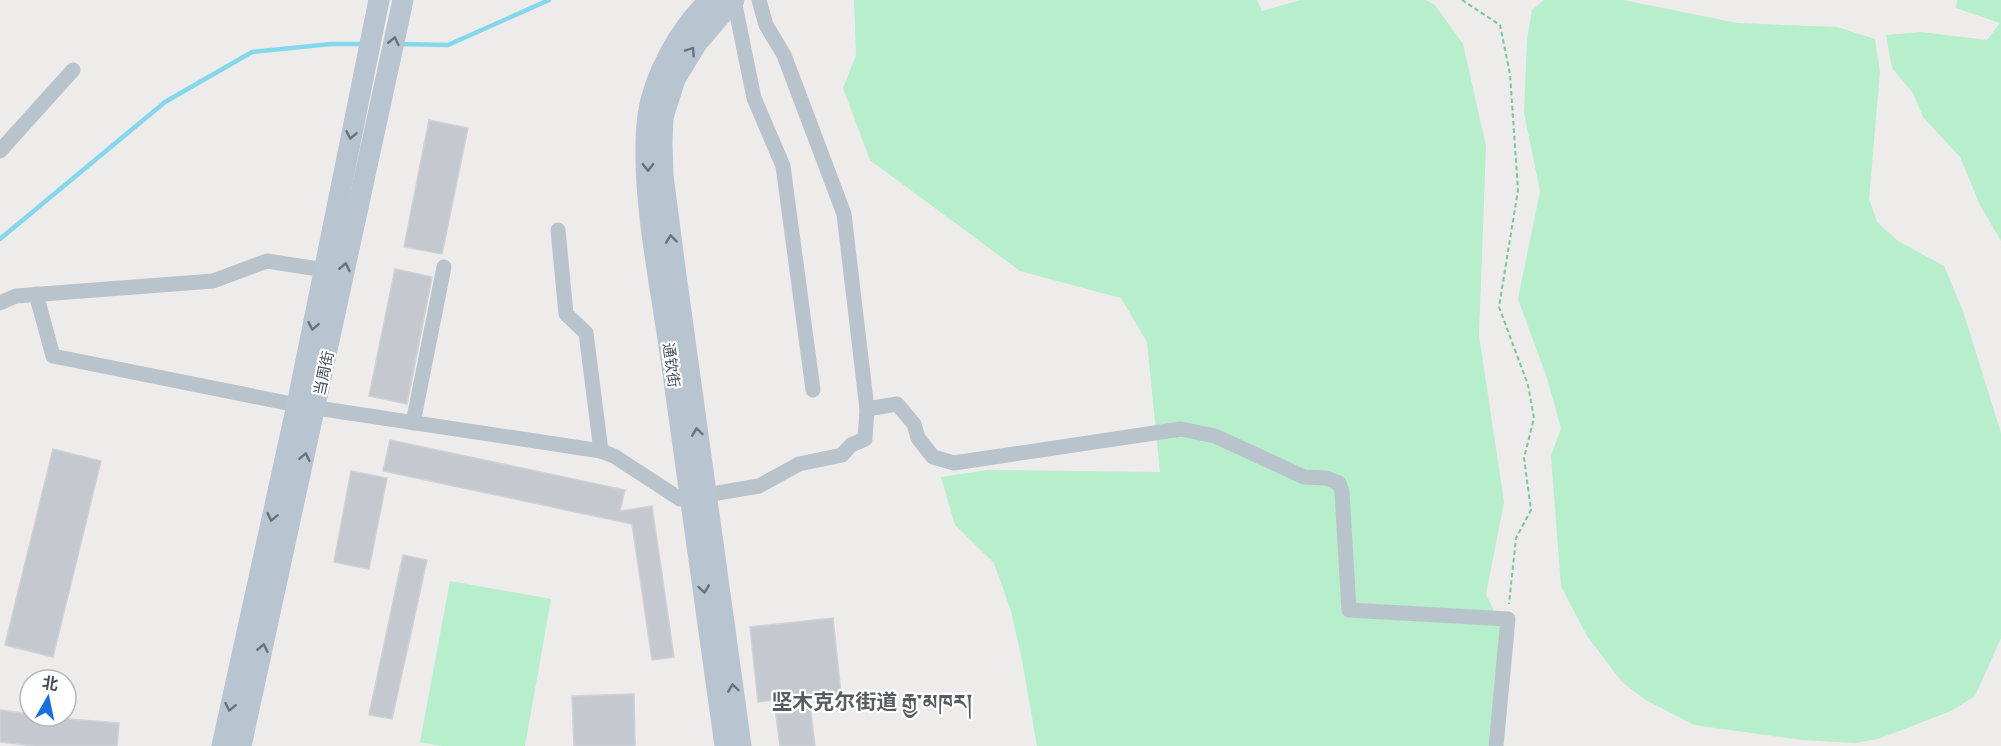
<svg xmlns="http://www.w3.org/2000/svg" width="2001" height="746" font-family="Commissioner,'Noto Sans SC','Noto Serif Tibetan',sans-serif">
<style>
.green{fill:#b7eecb}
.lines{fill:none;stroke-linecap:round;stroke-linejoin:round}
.stream{stroke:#84d8eb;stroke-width:4.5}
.building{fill:#c5c8ce;stroke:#cfd1d7;stroke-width:1.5}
.path{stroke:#70cb9c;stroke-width:2;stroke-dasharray:4.5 3;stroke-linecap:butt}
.street{stroke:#b9c3cb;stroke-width:15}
.secondary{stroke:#b8c4d0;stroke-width:21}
.oneway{stroke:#67727c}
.labels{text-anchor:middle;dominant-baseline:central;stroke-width:4.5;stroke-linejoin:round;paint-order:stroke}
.street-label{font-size:15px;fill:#444f58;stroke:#fff}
.district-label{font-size:21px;font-weight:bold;fill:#585c60;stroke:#fff}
</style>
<rect width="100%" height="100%" fill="#eeebeb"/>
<g class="green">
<path d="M854,0H1257L1262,11L1300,0H1426L1435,5L1463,44L1486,146L1479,335L1504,502L1486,594L1502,629L1488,746H1037L1022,660L1011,611L994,563L955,525L941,477L988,470L1160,472L1147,342L1121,298L1020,271L870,160L843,88L856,55Z"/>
<path d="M1544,0H1623L1737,23L1837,27L1875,39L1880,72L1869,199L1877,222L1898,241L1944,266L1963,311L2001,433V638L1975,696L1951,711L1878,739L1855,743L1802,740L1694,725L1646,700L1622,682L1587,636L1561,586L1551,456L1561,428L1547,378L1518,299L1540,191L1524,113L1527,40L1532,10Z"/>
<path d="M1957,0H2001V241L1980,205L1960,157L1923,117L1913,93L1892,68L1886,35L1921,32L1987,40L2000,23L1956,8Z"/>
<path d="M450,581L551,599L525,746H442L420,742Z"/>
</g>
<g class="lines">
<g class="stream">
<path d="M399,44L448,45L549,0"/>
<path d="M0,239L165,102L252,52L331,44H364"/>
</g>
</g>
<g class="building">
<path d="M429,120L468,128L442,254L404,247Z"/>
<path d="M395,269L432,277L407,404L369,396Z"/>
<path d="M390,440L625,490L620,511L652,506L674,657L652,660L632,524L383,471Z"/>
<path d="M53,449L101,461L53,657L5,645Z"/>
<path d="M351,471L387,478L369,569L334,562Z"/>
<path d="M403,555L427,560L392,719L369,715Z"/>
<path d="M833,618L841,693L809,696L815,746H780L774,700L758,702L750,627Z"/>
<path d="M634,694L635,746H574L572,696Z"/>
<path d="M0,710L30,714V716L119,723L117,746H34L0,742Z"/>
</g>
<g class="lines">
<path class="path" d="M1462,0L1500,25L1510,74L1518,190L1499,307L1528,385L1534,418L1524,458L1531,510L1516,538L1509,604"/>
<g class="street">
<path d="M734,0L754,98L783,166L813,390"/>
<path d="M0,151L73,70"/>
<path d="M558,230L566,314L586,333L601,451"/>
<path d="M36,294L53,356L297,405L601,451L614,456L680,499L692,497"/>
<path d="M0,303L16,296L213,281L267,261L325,270"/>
<path d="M867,409L897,404L914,424L918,438L933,457L954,463L1181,429L1215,436L1304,477L1326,478L1339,483L1342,492L1349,610L1508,619L1496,746"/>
<path d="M413,423L444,267"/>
<path d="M706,495L759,486L799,464L842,455L851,445L865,439L867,409L844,214L784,55L766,25L759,0"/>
</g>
<g class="secondary">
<path d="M710,0C680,28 654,75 648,115C639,187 661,286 671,359C690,488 708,617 725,746"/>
<path d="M734,0L697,43L675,79L663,117L662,141L663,176L675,268L741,746"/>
<path d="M222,746L297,405L379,0"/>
<path d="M241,746L403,0"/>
</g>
</g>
<defs><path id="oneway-chevron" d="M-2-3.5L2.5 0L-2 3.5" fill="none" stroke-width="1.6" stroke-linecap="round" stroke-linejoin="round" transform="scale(1.5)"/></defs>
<g class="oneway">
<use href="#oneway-chevron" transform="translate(394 41) rotate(-77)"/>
<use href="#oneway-chevron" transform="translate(691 51) rotate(-56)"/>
<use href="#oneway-chevron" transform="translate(351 135) rotate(101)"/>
<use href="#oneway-chevron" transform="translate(648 167) rotate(89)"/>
<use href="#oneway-chevron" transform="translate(671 239) rotate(-97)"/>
<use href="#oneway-chevron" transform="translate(345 267) rotate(-78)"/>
<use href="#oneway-chevron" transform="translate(313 326) rotate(101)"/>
<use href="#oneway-chevron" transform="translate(697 432) rotate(-98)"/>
<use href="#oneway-chevron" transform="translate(305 457) rotate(-78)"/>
<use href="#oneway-chevron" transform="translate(272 517) rotate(102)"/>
<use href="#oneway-chevron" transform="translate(704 589) rotate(82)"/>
<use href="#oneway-chevron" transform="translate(263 648) rotate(-78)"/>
<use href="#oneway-chevron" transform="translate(733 688) rotate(-98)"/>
<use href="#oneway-chevron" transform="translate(230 707) rotate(102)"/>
</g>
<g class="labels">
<g class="street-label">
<text transform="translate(672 365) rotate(82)">通钦街</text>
<text transform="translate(323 373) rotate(-78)">当周街</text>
</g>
<g class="district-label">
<text x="872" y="700">坚木克尔街道 རྒྱ་མཁར།</text>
</g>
</g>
<g transform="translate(48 698) rotate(9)"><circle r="28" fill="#ffffff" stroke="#b4b9bc" stroke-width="1.5"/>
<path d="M0-4.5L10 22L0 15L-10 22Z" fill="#1871db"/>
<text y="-9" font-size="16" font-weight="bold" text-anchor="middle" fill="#444f58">北</text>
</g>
</svg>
